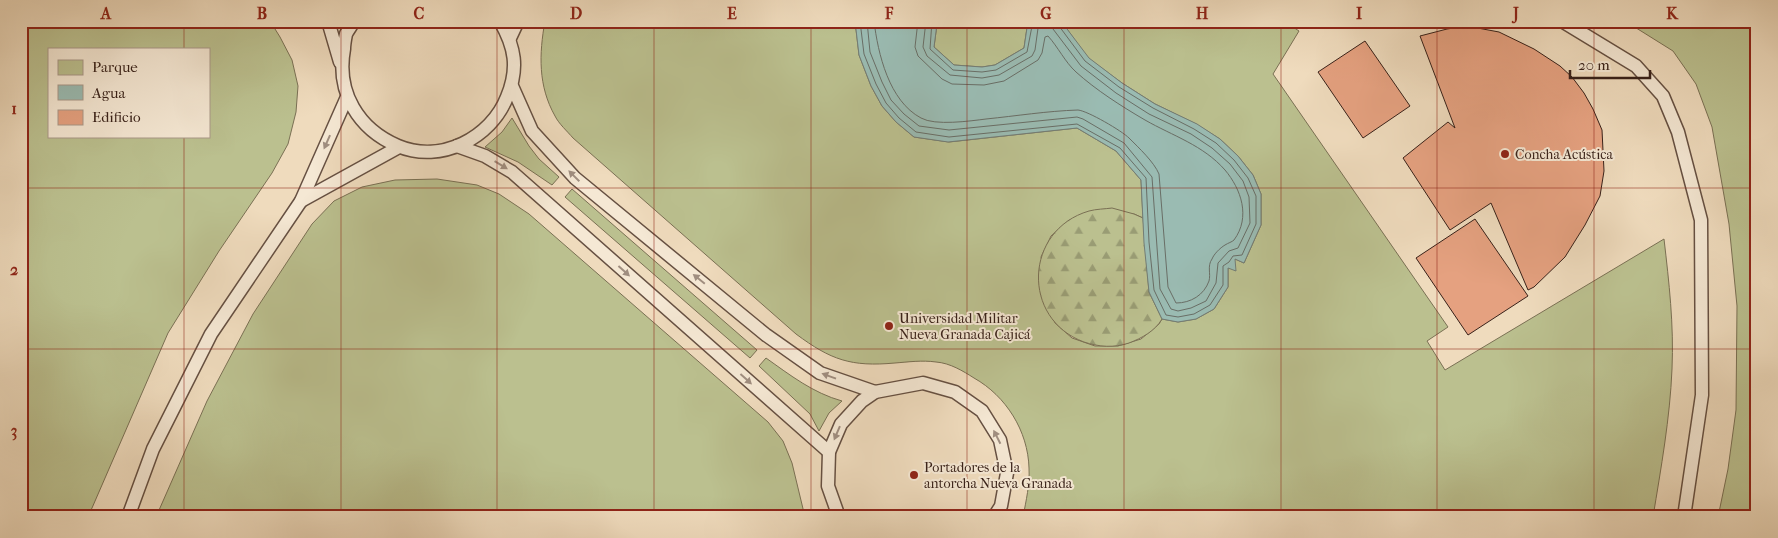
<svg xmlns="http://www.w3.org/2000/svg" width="1778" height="538" font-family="'IM FELL French Canon',serif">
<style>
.green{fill:#bbc08f;stroke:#7a7054;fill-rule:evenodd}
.forest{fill:url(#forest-firs);stroke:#7a7054}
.water{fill:#9abbb2;stroke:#737d75}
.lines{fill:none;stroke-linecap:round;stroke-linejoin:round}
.shore{stroke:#696e66;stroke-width:1}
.building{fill:#e5a180;stroke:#382119}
.service-casing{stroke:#665042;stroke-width:15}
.service{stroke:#f5e8d4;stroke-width:12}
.oneway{fill:#a08e80}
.grid{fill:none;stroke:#8f2418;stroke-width:1;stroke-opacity:0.55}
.poi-dot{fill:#8f2418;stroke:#f5e8d4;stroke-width:2}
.labels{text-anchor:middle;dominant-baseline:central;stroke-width:4;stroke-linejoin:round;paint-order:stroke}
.poi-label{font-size:14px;fill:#382119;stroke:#f5e8d4;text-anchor:start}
.neatline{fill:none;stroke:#8f2418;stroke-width:2}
.grid-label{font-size:16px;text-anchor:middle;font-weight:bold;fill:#8f2418}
</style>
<defs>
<pattern id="forest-firs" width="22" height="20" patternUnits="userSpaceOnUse" patternTransform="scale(1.25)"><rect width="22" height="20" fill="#bbc08f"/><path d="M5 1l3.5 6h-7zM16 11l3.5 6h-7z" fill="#999c74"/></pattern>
</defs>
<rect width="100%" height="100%" fill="#efdbbd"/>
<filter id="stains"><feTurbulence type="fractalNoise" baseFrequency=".004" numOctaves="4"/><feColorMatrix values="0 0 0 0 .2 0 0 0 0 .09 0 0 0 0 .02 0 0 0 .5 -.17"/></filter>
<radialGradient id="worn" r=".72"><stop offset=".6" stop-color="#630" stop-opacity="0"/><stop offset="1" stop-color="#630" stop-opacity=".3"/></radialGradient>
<g class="green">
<path d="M21,21H270L280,37L292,60L298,86L296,112L288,144L272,173L219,251L168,333L92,508L87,517H21ZM49,49H209V136H49Z"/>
<path d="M545,21H855L859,55L871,86L882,106L896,122L914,137L949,142L1077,128L1116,151L1141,180L1143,218L1134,214L1069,220L1051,236L1041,257L1055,323L1072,338L1095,346H1118L1141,339L1159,324L1162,319L1178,322L1196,319L1214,309L1228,287V267L1235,259L1244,263L1261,225V194L1253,175L1238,156L1220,139L1196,124L1155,104L1122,83L1088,58L1061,21H1284L1299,31L1273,74L1448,327L1427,341L1445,370L1664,239C1669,282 1674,325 1672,369C1670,418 1661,468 1653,517H1023C1026,501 1030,484 1029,468C1028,431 1006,396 974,378C963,371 950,363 936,362C922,360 908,362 895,363C851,367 831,360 796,334L573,138C567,131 559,124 555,116C538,86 539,54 545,21Z"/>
<path d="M936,21H1028L1024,48L995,65L982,67L954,65L934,47L937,24Z"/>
<path d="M1625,21H1757V517H1718L1728,469L1736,410L1737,306L1729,224L1712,127L1696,84L1673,51Z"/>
<path d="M512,118L529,146L539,159L559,177L552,185L518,162L485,147L502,132Z"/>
<path d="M437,179L477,185L499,194L529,214L768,422L783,441L792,463L805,517H156L207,401L253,314L312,224L334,201L362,187L395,180Z"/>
<path d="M572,189L757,350L750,358L565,197Z"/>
<path d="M766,358C790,375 813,393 842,401L829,413L819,431L810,414L759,366Z"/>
</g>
<path class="forest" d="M1112,208L1134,214L1143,218L1149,292L1162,319C1155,331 1142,338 1129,343C1114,348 1099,347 1084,342C1021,319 1024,230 1089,211C1096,209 1105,209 1112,208Z"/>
<path class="water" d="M855,21H936L937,24L934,47L954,65L982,67L995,65L1024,48L1028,21H1061L1089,58L1122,83L1155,104L1197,124L1220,139L1238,156L1253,175L1261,194V225L1244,263L1235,259L1236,271L1228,268V287L1214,309L1196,319L1178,322L1162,319L1149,292L1144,243L1141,180L1116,151L1077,128L948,142L914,137L896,122L882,106L871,86L859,55Z"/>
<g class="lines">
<g class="shore">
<path d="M860,21L864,54L876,84L886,103L899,118L916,132L949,137L1077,124L1120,148L1146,178L1149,242L1154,290L1166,315L1178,317L1194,314L1210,305L1223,285V266L1229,262L1233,256L1242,255L1256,224V196L1248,178L1234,160L1216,143L1194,129L1153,108L1119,87L1085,61L1059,26L1058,21"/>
<path d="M867,21L870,52L882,82L891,100L904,114L919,126L949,130L1077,117L1083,119L1124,143L1152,177L1160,289L1171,309L1178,311L1191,308L1206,301L1216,283L1218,263L1229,251L1238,248L1250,223L1249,197L1243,181L1230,164L1212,148L1191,134L1149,114L1116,93L1081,66L1053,29L1051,21"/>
<path d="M874,21C878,54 889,101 921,118C935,126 970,121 986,119C1016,116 1047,111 1078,110C1088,111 1122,131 1129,138C1139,148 1154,162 1159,174L1168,287L1176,303C1191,303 1204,295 1209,281C1211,274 1207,266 1212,259C1214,254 1220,248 1225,245C1228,243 1232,242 1234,240C1251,217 1241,189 1225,170C1203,145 1173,136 1145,120C1121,106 1096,90 1076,72C1065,62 1058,47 1048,36L1045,37L1042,53L1038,60L1004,81L984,85L952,84L942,79L918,56L915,47L918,21"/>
<path d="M926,21L923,47L927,56L950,75L982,78L999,75L1032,56L1035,50L1039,21"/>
<path d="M932,21L930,49L953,70L982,72L996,70L1027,52L1033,21"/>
</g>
</g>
<g class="building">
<path d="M1467,26L1499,32L1534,49L1560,66L1572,77L1584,93L1593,109L1602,130L1604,171L1600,196L1585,225L1565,257L1534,287L1528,290L1491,203L1450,230L1403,158L1448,122L1455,128L1420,36L1447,29Z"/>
<path d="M1365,41L1410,106L1363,138L1318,72Z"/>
<path d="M1475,219L1528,296L1468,335L1416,258Z"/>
</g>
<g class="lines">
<g class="service-casing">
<g id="service">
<path d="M328,21L340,62"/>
<path d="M354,21C352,25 348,30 346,34C345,39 344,44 344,49C336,92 358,129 398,146C441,164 491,138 507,97C519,68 515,47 500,21"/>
<path d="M1562,21L1636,66L1663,96L1678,132L1701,220L1702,395L1684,517"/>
<path d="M510,38L518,21"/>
<path d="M512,86L532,131L575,178L766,335L820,373L875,392"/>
<path d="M457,146L485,156L512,172L829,452"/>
<path d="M301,201L399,147"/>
<path d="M128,517L153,449L211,334L301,201L347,97"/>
<path d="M839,517L828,486L829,452L841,424L862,401L875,392L923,383L955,392L982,411L1000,440L1007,473L1001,506L994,517"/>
</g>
</g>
<use href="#service" class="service"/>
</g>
<defs><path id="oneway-solid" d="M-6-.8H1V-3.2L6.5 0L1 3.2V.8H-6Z" transform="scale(1.25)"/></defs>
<g class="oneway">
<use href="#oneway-solid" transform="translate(327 142) rotate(114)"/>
<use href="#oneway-solid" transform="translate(501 165) rotate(31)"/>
<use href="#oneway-solid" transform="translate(574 176) rotate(-135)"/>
<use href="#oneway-solid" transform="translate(624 271) rotate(42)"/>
<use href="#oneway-solid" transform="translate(699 279) rotate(-141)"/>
<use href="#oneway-solid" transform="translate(829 376) rotate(-160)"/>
<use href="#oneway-solid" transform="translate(746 379) rotate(42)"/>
<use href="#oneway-solid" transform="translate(837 433) rotate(113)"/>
<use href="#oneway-solid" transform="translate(997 437) rotate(-117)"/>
</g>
<path class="grid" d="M184,21V49M341,21V517M497,21V517M654,21V517M811,21V517M967,21V517M1124,21V517M1281,21V517M1437,21V517M1594,21V517M184,136V517M21,188H1757M21,349H1757"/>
<g class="poi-dot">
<circle cx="1505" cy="154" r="5"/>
<circle cx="889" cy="326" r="5"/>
<circle cx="914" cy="475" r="5"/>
</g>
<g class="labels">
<g class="poi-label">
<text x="1515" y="154">Concha Acústica</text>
<text x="899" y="318">Universidad Militar<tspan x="899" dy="16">Nueva Granada Cajicá</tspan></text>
<text x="924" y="467">Portadores de la<tspan x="924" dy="16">antorcha Nueva Granada</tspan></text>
</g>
</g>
<rect width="1778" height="538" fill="none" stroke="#efdbbd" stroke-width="55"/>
<rect x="48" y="48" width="162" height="90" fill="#f5e8d4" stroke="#a99889"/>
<rect x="58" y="60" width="25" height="15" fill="#bbc08f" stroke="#a99889"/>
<text x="92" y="72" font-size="15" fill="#382119">Parque</text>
<rect x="58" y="85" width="25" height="15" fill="#9abbb2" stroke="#a99889"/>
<text x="92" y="98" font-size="15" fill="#382119">Agua</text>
<rect x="58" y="110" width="25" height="15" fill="#e5a180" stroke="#a99889"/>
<text x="92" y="122" font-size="15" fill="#382119">Edificio</text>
<path d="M1570 70v8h80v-8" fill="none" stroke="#382119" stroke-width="2.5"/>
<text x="1578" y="70" font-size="15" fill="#382119" stroke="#f5e8d4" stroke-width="4" paint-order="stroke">20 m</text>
<rect x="28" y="28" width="1722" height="482" class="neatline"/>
<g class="grid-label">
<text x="106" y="19">A</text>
<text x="262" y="19">B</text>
<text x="419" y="19">C</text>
<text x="576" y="19">D</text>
<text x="732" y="19">E</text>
<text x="889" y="19">F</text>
<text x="1046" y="19">G</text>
<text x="1202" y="19">H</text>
<text x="1359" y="19">I</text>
<text x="1516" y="19">J</text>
<text x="1672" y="19">K</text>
<text x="14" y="114">1</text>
<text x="14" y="275">2</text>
<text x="14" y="436">3</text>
</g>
<rect width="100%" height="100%" filter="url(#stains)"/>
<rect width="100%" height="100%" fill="url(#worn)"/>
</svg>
